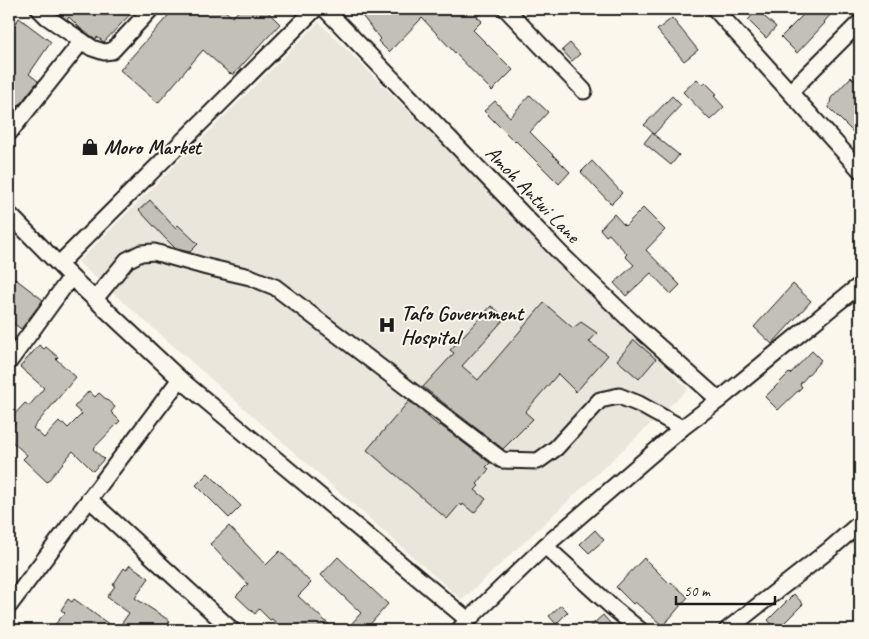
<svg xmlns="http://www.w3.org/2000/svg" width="869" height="639" font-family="Caveat,sans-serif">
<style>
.built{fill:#eae6dc}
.building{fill:#c3c0b8;stroke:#1c1c1c}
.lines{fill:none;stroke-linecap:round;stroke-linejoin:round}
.minor-casing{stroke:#1c1c1c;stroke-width:19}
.minor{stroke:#fbf7ec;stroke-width:15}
.labels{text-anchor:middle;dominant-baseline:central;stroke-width:4;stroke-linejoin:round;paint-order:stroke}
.poi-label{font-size:21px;font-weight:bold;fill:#1c1c1c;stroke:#fbf7ec;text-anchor:start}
.street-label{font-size:21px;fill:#1c1c1c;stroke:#fbf7ec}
</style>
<rect width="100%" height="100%" fill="#fbf7ec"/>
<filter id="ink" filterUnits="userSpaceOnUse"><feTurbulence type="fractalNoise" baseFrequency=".02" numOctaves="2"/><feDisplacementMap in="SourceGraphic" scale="10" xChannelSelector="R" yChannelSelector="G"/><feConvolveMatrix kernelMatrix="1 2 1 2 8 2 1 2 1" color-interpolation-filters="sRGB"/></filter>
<g filter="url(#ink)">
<path class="built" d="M319,22L688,389L462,600L78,262Z"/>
<g class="building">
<path d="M52,9H135L104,42L97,37L96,39L82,30L69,17L67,20Z"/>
<path d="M174,9H223L232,17L241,9H265L280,24L233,75L231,73L230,74L203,50L158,103L120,70Z"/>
<path d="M357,9H475L480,14L477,17L482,21L473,30L513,70L492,91L454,52L422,18L389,52L378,41L380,39Z"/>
<path d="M809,9H824L831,14L824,22L825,23L797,53L781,37Z"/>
<path d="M757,10L776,27L766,38L748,20Z"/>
<path d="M19,18L51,42L29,74L38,81L9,118V93L13,87L9,84V33Z"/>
<path d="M672,18L698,50L684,61L657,30Z"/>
<path d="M570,43L580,54L572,61L562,50Z"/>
<path d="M851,77L860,86V125L853,132L829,108L831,98Z"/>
<path d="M697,79L703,85L705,82L717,94L714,96L724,107L710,120L683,92Z"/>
<path d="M530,95L548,112L530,132L570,172L559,184L516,141L515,142L484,111L495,101L510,117Z"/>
<path d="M672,96L681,105L654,134L644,125Z"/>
<path d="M652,133L679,155L671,165L644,143Z"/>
<path d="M592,161L622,193L611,204L581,172Z"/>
<path d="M150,200L175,228L178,225L198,244L190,252L176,249L164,237L139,210Z"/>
<path d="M643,208L665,230L646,250L680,285L671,294L651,273L626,296L614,283L634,265L625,256L627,254L609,234L606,236L600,229L614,214L625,226Z"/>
<path d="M9,274L43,300L21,329L9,320Z"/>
<path d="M793,284L811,301L772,344L754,327Z"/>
<path d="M544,303L573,328L581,322L597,333L589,342L608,355L576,392L558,374L525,412L533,419L503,449L423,387L454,353L450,350L491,306L506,317L462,366L478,380Z"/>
<path d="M634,340L656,359L639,379L617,360Z"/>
<path d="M39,345L44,349L46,347L58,357L56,359L76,377L33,428L44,438L59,422L61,424L63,423L68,428L82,414L74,407L89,391L95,397L99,393L115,407L111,412L120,421L93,449L104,459L93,471L73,451L47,482L23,459L27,455L9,439V430L16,422L11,418L25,403L29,406L44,388L20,367Z"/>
<path d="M812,351L821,360L800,384L802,387L778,410L765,397L789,373L790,374Z"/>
<path d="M409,401L439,426L440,425L490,463L486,467L489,469L477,484L479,486L475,490L486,499L474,513L463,504L462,506L460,504L447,519L367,450Z"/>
<path d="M208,473L241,506L229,518L196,485Z"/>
<path d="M229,526L266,565L280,551L311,583L298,596L335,630H284L272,619L270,620L259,609L255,614L236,596L248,584L210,544Z"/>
<path d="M595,530L604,540L589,553L580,544Z"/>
<path d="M338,557L388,604L365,630H346L361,613L321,575Z"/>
<path d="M644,558L670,584L671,582L688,597L663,626L635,602L633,604L616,587Z"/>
<path d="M130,565L149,578L135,598L170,621L164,630H50L65,613L61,610L68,599L72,602L74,599L117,630L129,613L107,597L115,586L113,585L124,568L126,570Z"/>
<path d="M794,594L803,604L777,630L768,620Z"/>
<path d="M561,605L568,612L556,624L549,616Z"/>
<path d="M603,615L616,630H586Z"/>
</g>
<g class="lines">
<g class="minor-casing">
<g id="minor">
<path d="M39,9L47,17L92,48L104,52L112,51L151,9"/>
<path d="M325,9L562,255L636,326L719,400"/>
<path d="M506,9L584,91"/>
<path d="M715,9L860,170"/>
<path d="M790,92L860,22"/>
<path d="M9,133L82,41"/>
<path d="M9,214L71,277L180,379L468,620"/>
<path d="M59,264L315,9"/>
<path d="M95,299L127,260L141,253L154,252L207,267L250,277L275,287L502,460L538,461L556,448L600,400L619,396L639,404L682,428"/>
<path d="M9,362L71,277"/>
<path d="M89,499L232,630"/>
<path d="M545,546L612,607L640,630"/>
<path d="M9,606L180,379"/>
<path d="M459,630L468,620L545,546L682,428L719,400L836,304L860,285"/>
<path d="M727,630L829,550L860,523"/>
</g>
</g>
<use href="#minor" class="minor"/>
</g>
</g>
<defs>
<g id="shop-bare" transform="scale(1.35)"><path d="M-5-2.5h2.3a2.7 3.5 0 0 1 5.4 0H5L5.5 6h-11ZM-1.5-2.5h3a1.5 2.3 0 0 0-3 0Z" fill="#1c1c1c" stroke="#fbf7ec" stroke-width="2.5" paint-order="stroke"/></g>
<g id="hospital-bare" transform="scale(1.35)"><path d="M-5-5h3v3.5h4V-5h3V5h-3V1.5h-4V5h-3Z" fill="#1c1c1c" stroke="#fbf7ec" stroke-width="2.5" paint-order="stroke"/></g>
</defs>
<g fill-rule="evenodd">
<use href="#shop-bare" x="90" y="147"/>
<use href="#hospital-bare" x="387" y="325"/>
</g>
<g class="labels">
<g class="poi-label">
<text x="104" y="147">Moro Market</text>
<text x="401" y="313">Tafo Government<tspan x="401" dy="24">Hospital</tspan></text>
</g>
<g class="street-label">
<text transform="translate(533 194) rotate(46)">Amoh Antwi Lane</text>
</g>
</g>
<rect width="869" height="639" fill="none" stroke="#fbf7ec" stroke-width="30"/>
<rect x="15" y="15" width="839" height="609" fill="none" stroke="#1c1c1c" stroke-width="2" filter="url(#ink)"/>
<path d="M676 596v8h99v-8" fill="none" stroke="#1c1c1c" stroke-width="2.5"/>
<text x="684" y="596" font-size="15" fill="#1c1c1c" stroke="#fbf7ec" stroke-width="4" paint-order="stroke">50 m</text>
</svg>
